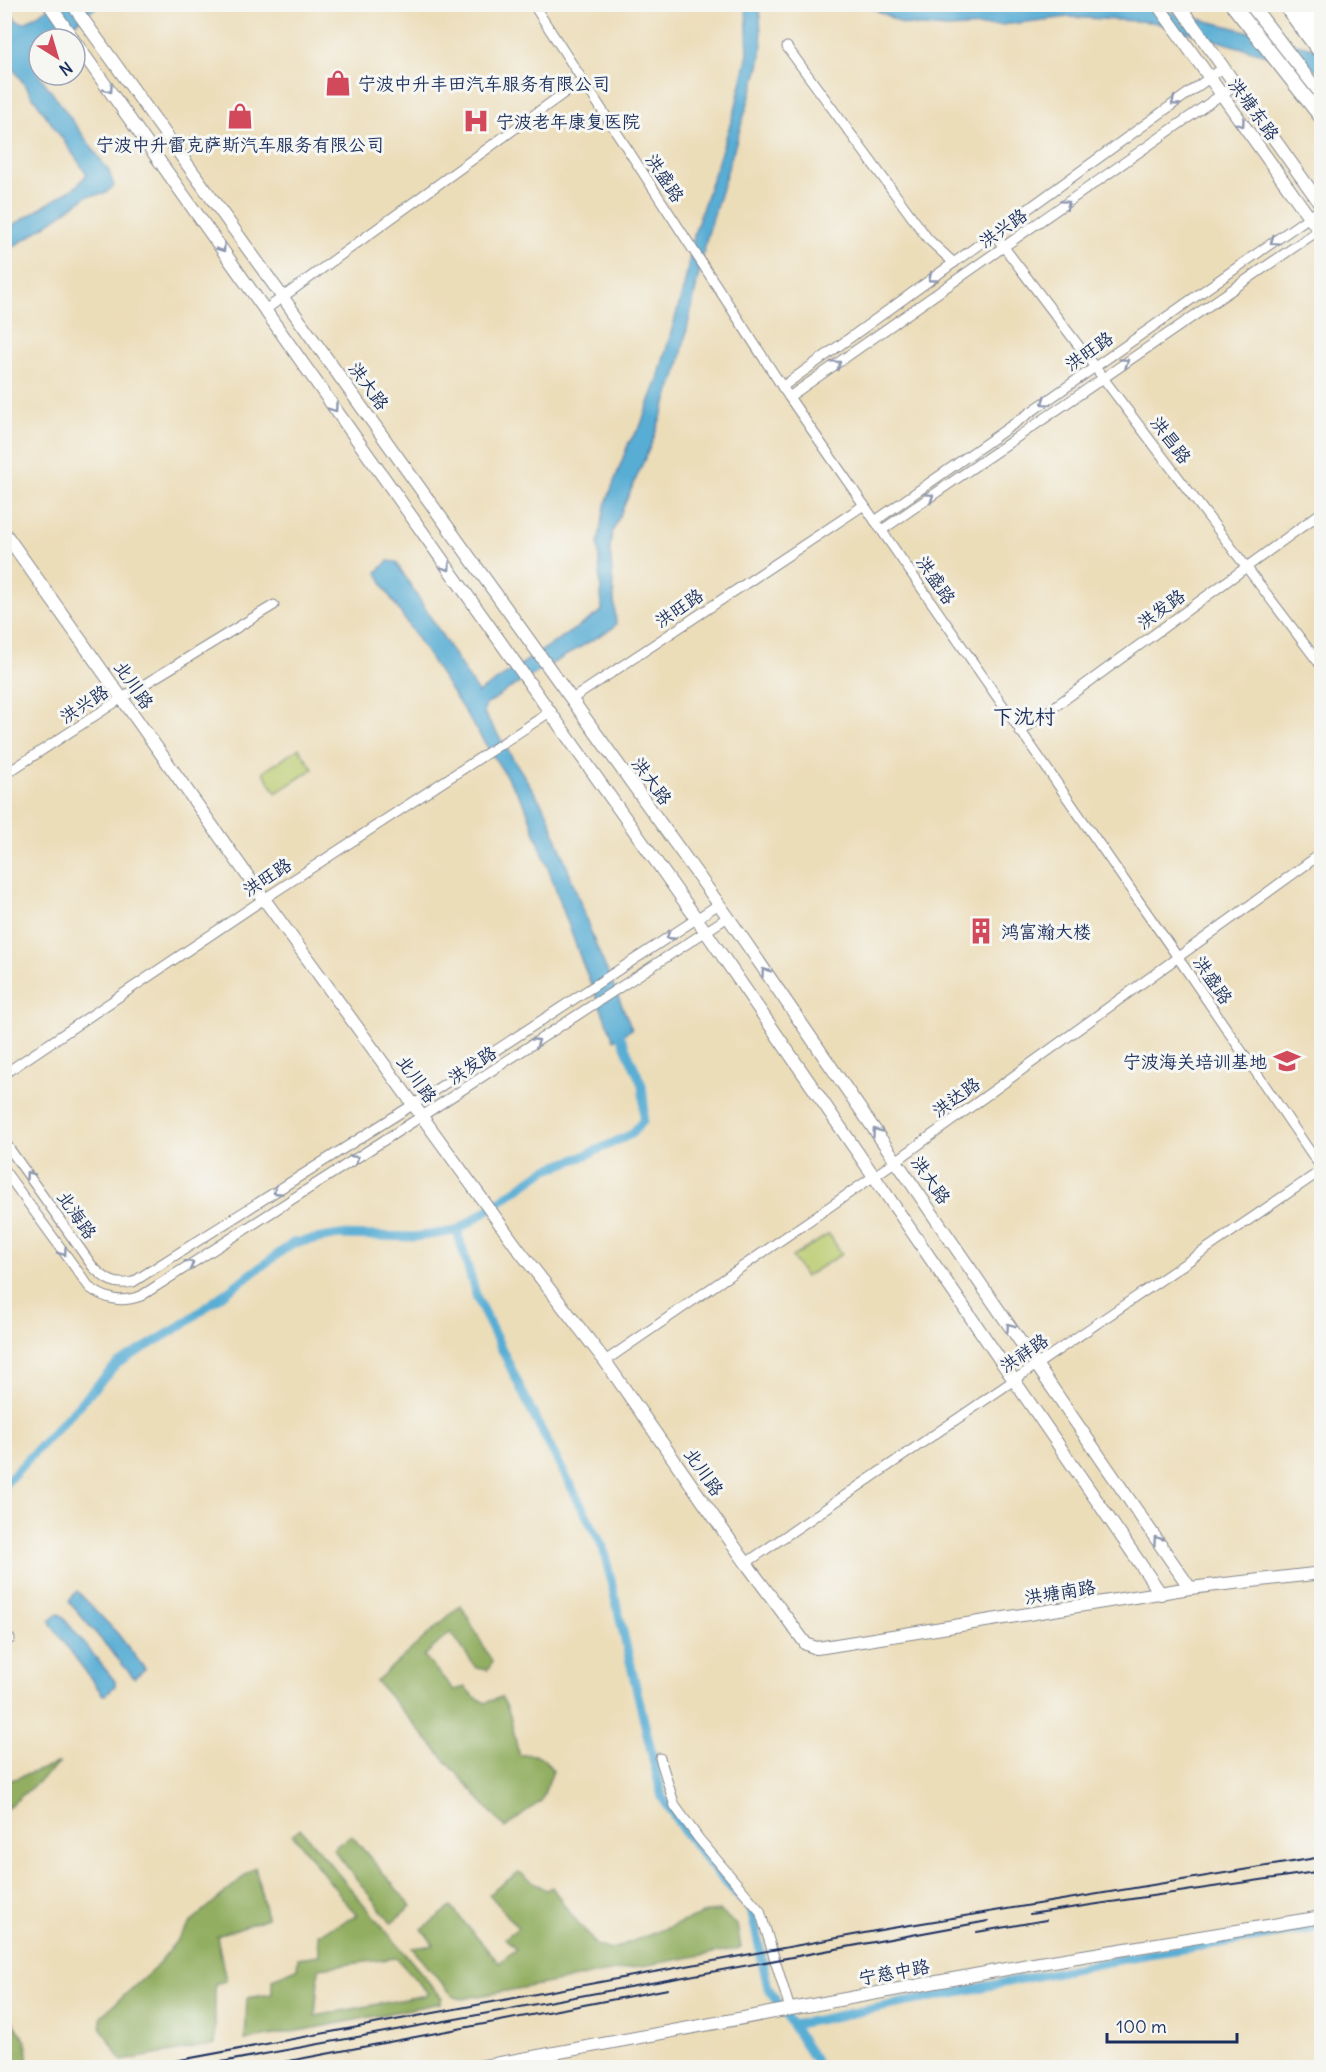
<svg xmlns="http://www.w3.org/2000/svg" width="1326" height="2072" font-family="Delius,'LXGW WenKai TC',sans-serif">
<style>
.green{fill:#b9ca6d;stroke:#6a7c66;stroke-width:1.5}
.forest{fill:#92ae60;stroke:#566e5f;stroke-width:1.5;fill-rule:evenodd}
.water{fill:#58add4;stroke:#3a6e99;stroke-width:1.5}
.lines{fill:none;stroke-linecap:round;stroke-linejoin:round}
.canal{stroke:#58add4;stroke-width:9}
.minor-casing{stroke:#84868c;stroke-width:11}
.major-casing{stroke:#84868c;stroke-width:14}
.highway-casing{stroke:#84868c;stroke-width:16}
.minor{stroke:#fff;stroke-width:9}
.major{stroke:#fff;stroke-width:12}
.highway{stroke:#fff;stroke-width:14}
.rail{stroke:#1b2f5e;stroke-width:2}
.highway-bridge-casing{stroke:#84868c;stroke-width:16;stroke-linecap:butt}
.highway-bridge{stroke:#fff;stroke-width:14}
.oneway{stroke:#8d97ae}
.labels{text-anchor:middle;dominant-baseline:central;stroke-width:6;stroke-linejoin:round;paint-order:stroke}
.poi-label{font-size:18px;fill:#1b2f5e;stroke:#f6f6f2;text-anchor:start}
.street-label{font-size:18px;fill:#1b2f5e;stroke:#f6f6f2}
.quarter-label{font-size:21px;fill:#1b2f5e;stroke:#f6f6f2}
</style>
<rect width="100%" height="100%" fill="#f6f6f2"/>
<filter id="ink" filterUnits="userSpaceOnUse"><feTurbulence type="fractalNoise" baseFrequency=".0167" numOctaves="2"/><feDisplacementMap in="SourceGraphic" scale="12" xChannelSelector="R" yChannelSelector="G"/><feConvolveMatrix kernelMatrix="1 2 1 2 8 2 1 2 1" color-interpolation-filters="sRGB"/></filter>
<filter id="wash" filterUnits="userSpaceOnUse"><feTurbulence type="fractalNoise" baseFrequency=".008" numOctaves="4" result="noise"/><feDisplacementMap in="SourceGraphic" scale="24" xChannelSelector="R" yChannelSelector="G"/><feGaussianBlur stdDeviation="1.35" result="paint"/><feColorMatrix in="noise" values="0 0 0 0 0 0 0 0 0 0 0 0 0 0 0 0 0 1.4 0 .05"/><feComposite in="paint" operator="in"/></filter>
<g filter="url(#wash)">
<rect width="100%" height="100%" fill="#ecddb9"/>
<g class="green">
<path d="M299,748L313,769L276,793L263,772Z"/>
<path d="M829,1234L842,1254L805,1277L792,1257Z"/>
</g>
<g class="forest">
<path d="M461,1605L492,1662L488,1670L476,1668L451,1632L424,1656L454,1690L465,1687L473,1696L485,1703L501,1697C513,1713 513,1735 519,1755C539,1753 542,1755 553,1771L541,1801L505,1828L376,1681Z"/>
<path d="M60,1763L5,1810V1782Z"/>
<path d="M300,1828L442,1998L440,2003L315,2028L245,2040L247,1998L272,1994V1979L297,1969L298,1958L319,1955L318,1934L357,1916L293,1835ZM396,1958L427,1992L426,1995L315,2016L319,1968Z"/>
<path d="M351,1835L411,1906L391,1923L333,1849Z"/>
<path d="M255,1867L267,1918L217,1936L226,1981L215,1984V2044L122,2061L101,2028V2016L155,1968L193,1920Z"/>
<path d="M519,1872L546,1890L552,1887L569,1912L597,1945L610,1950L708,1912L720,1911L737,1925L741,1948L462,1999L454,1997L412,1948L434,1945L422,1929L451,1907L499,1963L516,1949L505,1938L518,1928L489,1894Z"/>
<path d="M4,2008L26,2041L29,2063L19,2067H5Z"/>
</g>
<g class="water">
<path d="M1060,4L1148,6L1321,50V71L1153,22L1069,17L1001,25L948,28L922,26L903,24L867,5H906L936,12L990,11Z"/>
<path d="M5,5L17,21L25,23L53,5H99L54,39H39L37,72L109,171L114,186L104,194L87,196L32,235L9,249L5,248L4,231L77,186L87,174L5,57Z"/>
<path d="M746,5H759L762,47L759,67L707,237L679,366L653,440L612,533L610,547L616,624L613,628L509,689L485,706L484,713L547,812L595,943L632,1029L614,1040L582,962L525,805L385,589L377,572L388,561L396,562L478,693L602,611L598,543L605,506L629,442L640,427L657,382L684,287L695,231L735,110L748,54Z"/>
<path d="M77,1591L117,1633L145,1669L134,1678L70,1603L69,1600Z"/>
<path d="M58,1614L61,1615L115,1681V1686L105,1695H103L52,1626L50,1620Z"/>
</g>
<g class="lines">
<g class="canal">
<path d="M457,1231L477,1298L536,1420L603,1547L662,1797L684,1831L717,1873L751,1909L768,1988L820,2068"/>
<path d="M4,1485L117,1364L179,1327L293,1243L339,1235L413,1237L457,1231L545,1170L582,1157L632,1134L643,1121L644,1105L642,1085L616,1026"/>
<path d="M792,2025L1143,1955L1322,1927"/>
</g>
</g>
</g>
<g filter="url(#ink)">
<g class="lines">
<g class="minor-casing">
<g id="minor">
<path d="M533,4L789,397L1170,946L1322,1169"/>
<path d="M1305,4L1322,26"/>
<path d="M787,47L928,239L954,263"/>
<path d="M994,234L1322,667"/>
<path d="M265,310L582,80"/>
<path d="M782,387L1223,68"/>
<path d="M789,397L1235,85"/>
<path d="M875,521L1322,208"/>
<path d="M882,530L1322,228"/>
<path d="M572,699L864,505"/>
<path d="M1020,732L1322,512"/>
<path d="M4,775L122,698L274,605"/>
<path d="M4,1074L264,899L550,712"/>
<path d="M4,1141L93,1267C106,1280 115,1286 133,1282L414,1104L719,904"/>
<path d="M4,1170L90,1288C107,1300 121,1303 141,1296L422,1116L728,917"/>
<path d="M605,1361L896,1161L1322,853"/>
<path d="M746,1563L1322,1170"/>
<path d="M4,1641L10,1639"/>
<path d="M660,1758L675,1806L699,1839L760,1911L790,2009"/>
</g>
</g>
<g class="major-casing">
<g id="major">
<path d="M49,4L73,39"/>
<path d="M72,4L728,917L1190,1588"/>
<path d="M1157,4L1322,235"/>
<path d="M1178,4L1322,206"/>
<path d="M1283,4L1322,56"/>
<path d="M75,42L706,932L1161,1594"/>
<path d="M4,532L264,899L519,1250L605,1361L746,1563L806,1644L816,1648L824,1647L1190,1588L1322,1573"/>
<path d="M473,2068L1034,1964L1322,1917"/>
</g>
</g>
<g class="highway-casing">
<g id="highway">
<path d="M1250,4L1322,98"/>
<path d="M1292,4L1322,41"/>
</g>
</g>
<use href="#minor" class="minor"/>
<use href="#major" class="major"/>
<use href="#highway" class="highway"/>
<g class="rail">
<path d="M1030,1914L1322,1871"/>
<path d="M977,1932L1046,1920"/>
<path d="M137,2068L886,1929L1322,1857"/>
<path d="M189,2068L988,1921"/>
<path d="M252,2068L668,1989"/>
</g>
<g class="highway-bridge-casing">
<path id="highway-bridge" d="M1232,4L1322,118"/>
</g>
<use href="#highway-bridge" class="highway-bridge"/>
</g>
<defs><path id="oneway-chevron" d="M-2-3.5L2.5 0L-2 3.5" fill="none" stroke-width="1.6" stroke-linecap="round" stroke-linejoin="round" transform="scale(1.5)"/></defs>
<g class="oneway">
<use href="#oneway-chevron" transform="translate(109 89) rotate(55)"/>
<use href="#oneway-chevron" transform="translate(1175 102) rotate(144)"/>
<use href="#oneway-chevron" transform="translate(1241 123) rotate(54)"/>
<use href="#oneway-chevron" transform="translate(1066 204) rotate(-35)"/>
<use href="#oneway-chevron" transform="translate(1274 241) rotate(145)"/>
<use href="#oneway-chevron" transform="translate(222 248) rotate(55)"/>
<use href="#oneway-chevron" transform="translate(932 278) rotate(144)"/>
<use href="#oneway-chevron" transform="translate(1125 362) rotate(-34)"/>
<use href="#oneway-chevron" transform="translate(837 364) rotate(-35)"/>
<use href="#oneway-chevron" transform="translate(1045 402) rotate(145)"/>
<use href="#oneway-chevron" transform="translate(334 408) rotate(55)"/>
<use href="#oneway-chevron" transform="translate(930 497) rotate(-34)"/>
<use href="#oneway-chevron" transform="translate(447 567) rotate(55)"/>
<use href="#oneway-chevron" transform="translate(670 936) rotate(147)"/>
<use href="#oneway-chevron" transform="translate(765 972) rotate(-125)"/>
<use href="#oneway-chevron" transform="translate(536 1042) rotate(-33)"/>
<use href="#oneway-chevron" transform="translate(876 1132) rotate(-125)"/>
<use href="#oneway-chevron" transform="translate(355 1159) rotate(-32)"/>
<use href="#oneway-chevron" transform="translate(29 1175) rotate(-125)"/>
<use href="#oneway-chevron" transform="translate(277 1191) rotate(147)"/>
<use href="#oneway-chevron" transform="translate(63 1252) rotate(55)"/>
<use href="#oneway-chevron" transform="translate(190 1264) rotate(-32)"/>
<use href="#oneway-chevron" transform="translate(1010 1327) rotate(-125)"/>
<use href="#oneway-chevron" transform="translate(1157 1540) rotate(-125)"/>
</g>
</g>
<defs>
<g id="shop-bare" transform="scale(2.07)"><path d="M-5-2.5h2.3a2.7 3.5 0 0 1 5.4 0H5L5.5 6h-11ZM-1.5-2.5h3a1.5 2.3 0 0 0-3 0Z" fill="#d1495b" stroke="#f6f6f2" stroke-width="2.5" paint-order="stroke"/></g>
<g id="hospital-bare" transform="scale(2.07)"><path d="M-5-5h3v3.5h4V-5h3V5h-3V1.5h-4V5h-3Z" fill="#d1495b" stroke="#f6f6f2" stroke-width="2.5" paint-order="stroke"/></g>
<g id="building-bare" transform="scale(2.07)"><path d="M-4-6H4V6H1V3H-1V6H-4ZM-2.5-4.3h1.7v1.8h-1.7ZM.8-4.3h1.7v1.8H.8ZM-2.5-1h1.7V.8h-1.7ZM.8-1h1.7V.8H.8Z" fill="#d1495b" stroke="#f6f6f2" stroke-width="2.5" paint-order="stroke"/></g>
<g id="university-bare" transform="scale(2.07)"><path d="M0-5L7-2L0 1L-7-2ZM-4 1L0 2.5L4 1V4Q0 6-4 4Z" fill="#d1495b" stroke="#f6f6f2" stroke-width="2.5" paint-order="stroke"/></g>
</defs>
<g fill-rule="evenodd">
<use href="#shop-bare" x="338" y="83"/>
<use href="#shop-bare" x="240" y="116"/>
<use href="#hospital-bare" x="476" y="121"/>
<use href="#building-bare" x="981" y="931"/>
<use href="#university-bare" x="1287" y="1061"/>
</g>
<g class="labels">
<g class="poi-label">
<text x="358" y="83">宁波中升丰田汽车服务有限公司</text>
<text x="496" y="121">宁波老年康复医院</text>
<text x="240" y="144" text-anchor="middle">宁波中升雷克萨斯汽车服务有限公司</text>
<text x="1001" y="931">鸿富瀚大楼</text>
<text x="1267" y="1061" text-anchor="end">宁波海关培训基地</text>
</g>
<g class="street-label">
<text transform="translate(1254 109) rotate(54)">洪塘东路</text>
<text transform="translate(665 178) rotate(57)">洪盛路</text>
<text transform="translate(1003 228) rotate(-35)">洪兴路</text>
<text transform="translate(1089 351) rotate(-35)">洪旺路</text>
<text transform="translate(369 386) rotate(54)">洪大路</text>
<text transform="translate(1171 440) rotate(53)">洪昌路</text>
<text transform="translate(936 580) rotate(56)">洪盛路</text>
<text transform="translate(679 608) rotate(-34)">洪旺路</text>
<text transform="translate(1161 609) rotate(-36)">洪发路</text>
<text transform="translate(134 685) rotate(55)">北川路</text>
<text transform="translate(84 704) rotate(-33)">洪兴路</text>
<text transform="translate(652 781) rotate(54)">洪大路</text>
<text transform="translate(267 877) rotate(-33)">洪旺路</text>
<text transform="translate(1213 980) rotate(56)">洪盛路</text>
<text transform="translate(472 1065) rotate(-33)">洪发路</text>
<text transform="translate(417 1079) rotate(54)">北川路</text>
<text transform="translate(956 1097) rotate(-36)">洪达路</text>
<text transform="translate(931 1180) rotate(55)">洪大路</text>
<text transform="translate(77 1215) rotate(55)">北海路</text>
<text transform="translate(1024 1353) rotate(-34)">洪祥路</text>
<text transform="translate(704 1472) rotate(55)">北川路</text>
<text transform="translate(1060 1592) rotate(-9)">洪塘南路</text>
<text transform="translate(894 1972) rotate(-10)">宁慈中路</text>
</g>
<g class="quarter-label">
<text x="1024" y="716">下沈村</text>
</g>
</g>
<rect width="1326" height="2072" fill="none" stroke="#f6f6f2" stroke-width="24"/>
<g transform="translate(57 57) rotate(143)"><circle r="28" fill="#f6f6f2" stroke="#9ea6b7" stroke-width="1.5"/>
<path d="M0-4.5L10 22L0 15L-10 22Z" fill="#d1495b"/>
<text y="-9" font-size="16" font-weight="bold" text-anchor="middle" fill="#1b2f5e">N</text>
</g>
<path d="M1107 2033v9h130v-9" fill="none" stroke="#1b2f5e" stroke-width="3"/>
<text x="1116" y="2033" font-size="18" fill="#1b2f5e" stroke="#f6f6f2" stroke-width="4.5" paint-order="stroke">100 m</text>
</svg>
